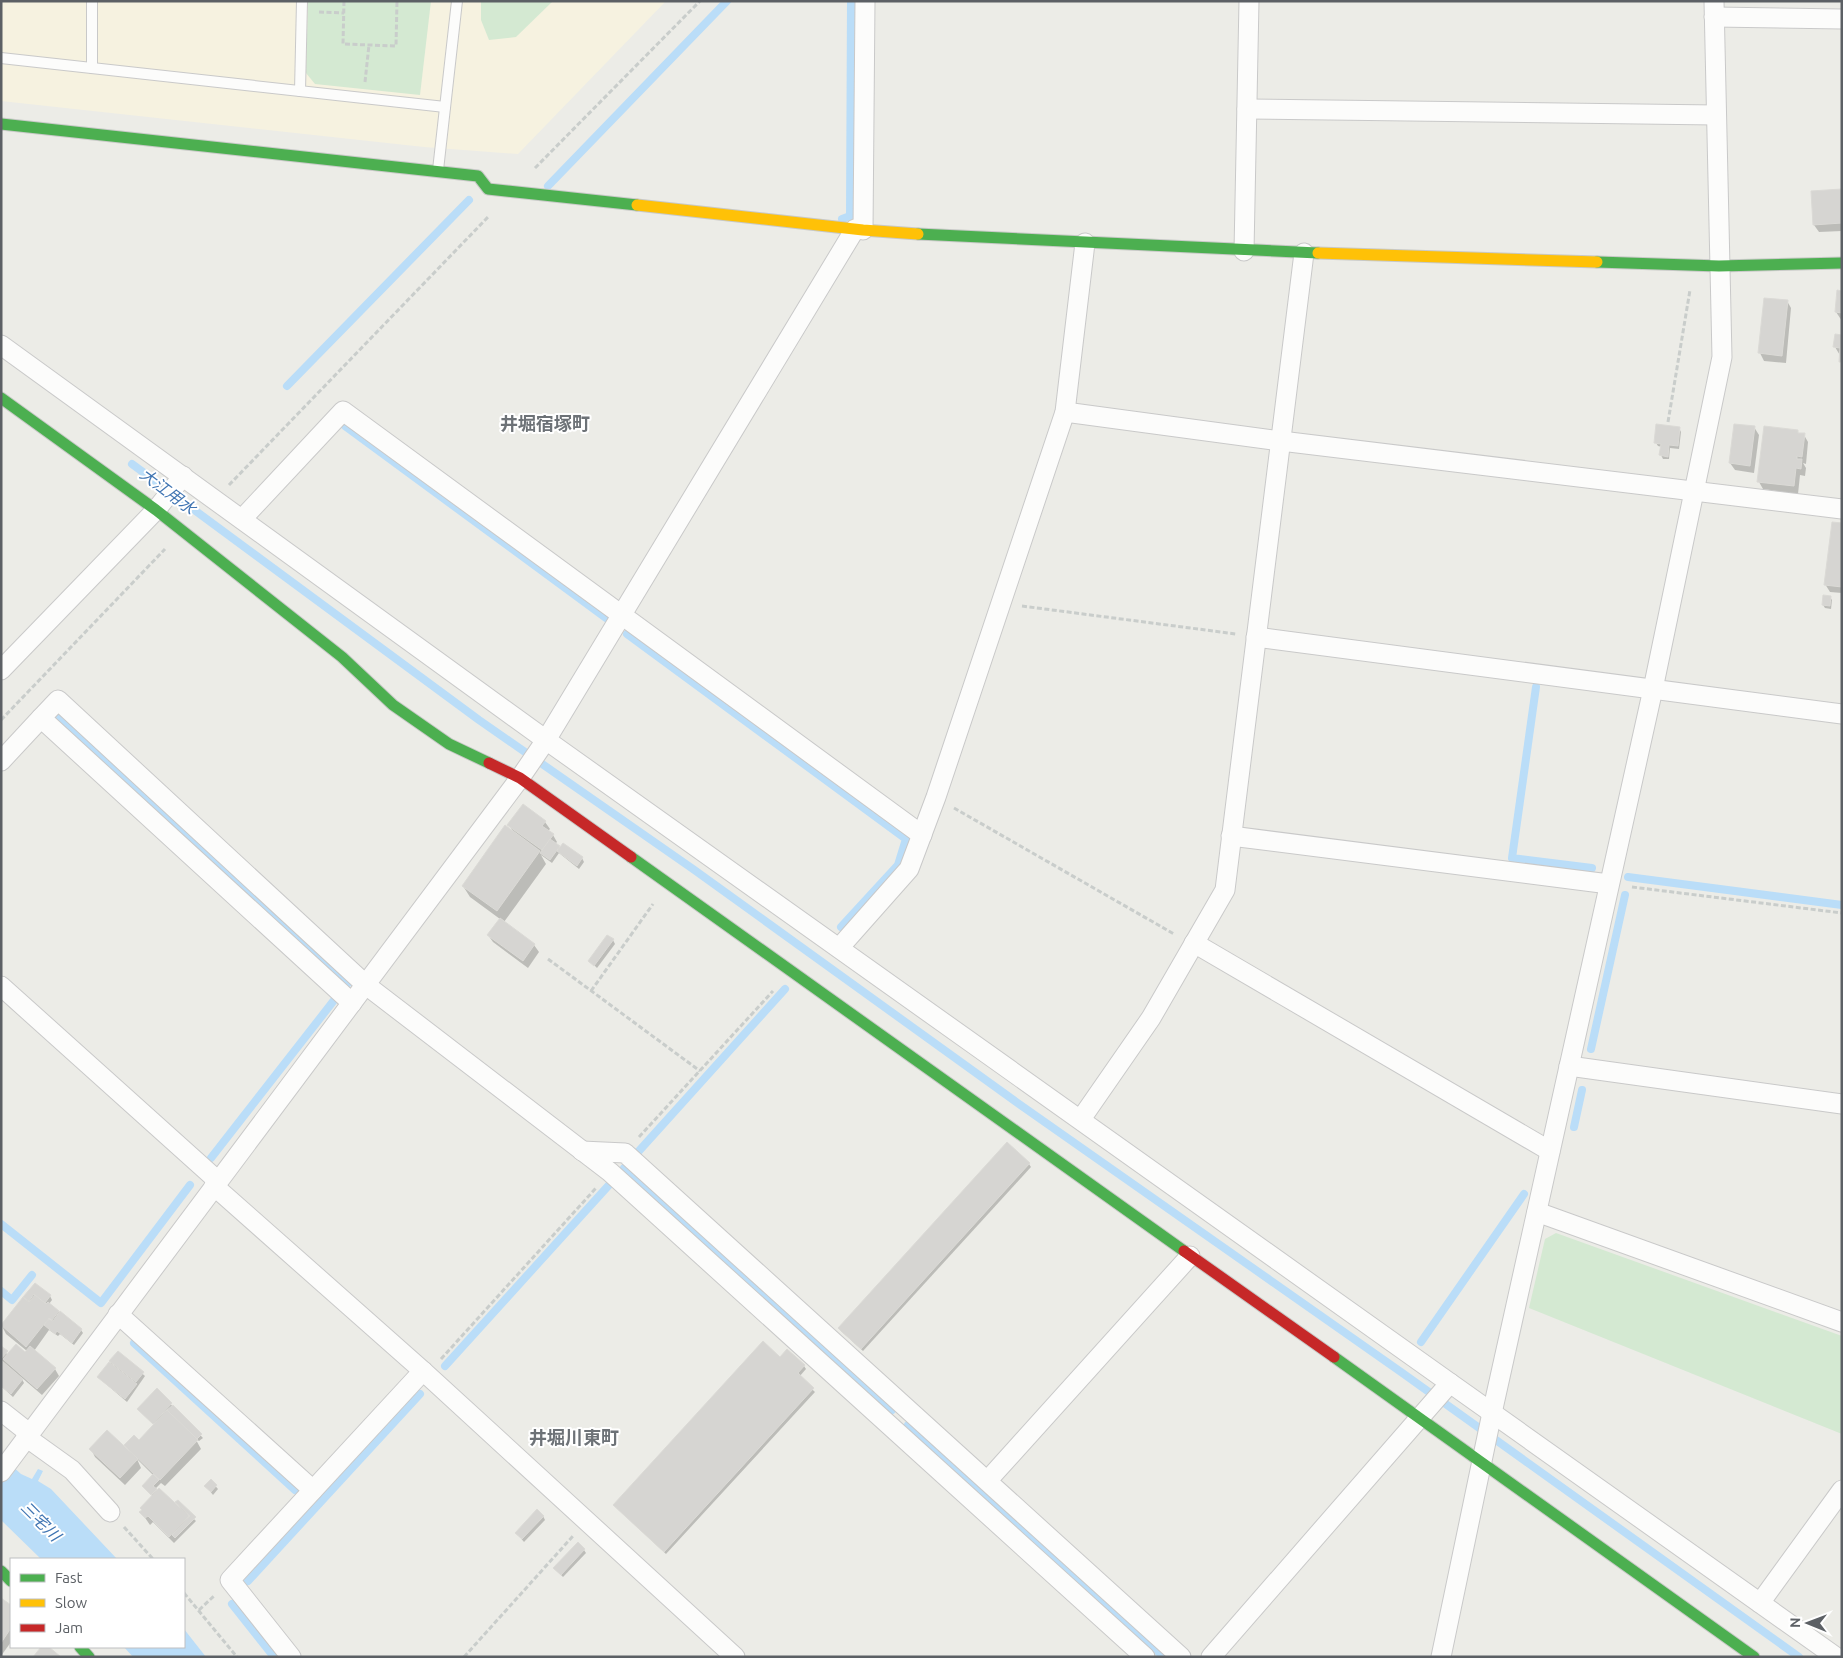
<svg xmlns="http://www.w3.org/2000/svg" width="1843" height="1658" font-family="Ubuntu,'Noto Sans JP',sans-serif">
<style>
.commercial{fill:#f6f2e0}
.green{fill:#d4e9d2}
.water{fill:#baddf8}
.shadow{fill:#0003;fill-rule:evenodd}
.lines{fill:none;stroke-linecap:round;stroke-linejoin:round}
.stream{stroke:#baddf8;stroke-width:8}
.building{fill:#d6d5d2;stroke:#dbdad6}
.lane-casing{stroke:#c9c9c9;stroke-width:12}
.street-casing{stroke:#c9c9c9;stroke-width:21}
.fast-casing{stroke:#c8c9c7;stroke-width:13}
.slow-casing{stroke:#c8c9c7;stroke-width:13}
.jam-casing{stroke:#c8c9c7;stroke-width:13}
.path{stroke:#c9cdcb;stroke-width:3;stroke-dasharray:5 2.5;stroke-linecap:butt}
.lane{stroke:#fcfcfb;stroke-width:10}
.street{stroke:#fcfcfb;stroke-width:19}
.fast{stroke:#4caf50;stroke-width:11}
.slow{stroke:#ffc107;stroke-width:11}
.jam{stroke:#c62828;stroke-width:11}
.labels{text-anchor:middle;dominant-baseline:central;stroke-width:4;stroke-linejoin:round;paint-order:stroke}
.water-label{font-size:16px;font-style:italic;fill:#4075b2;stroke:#fff}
.quarter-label{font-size:18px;font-weight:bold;fill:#6d7277;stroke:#fff}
</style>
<rect width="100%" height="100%" fill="#ecece7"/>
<path class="commercial" d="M1,1H666L518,154L424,147L1,101Z"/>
<g class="green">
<path d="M308,1H431L420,95L315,84L306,73Z"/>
<path d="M481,1H553L516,37L489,40L481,20Z"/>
<path d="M1556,1233L1842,1336V1434L1529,1308L1545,1239Z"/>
</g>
<g class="water">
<path d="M1,1456L21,1474L32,1479L38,1469L43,1471L38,1481L51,1489L117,1559H41L1,1520Z"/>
<path d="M184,1629L206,1657H133L124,1647H184Z"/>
</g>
<g class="shadow">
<path d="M1842,190V231L1819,232L1814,225Z"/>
<path d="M1842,292V321L1836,312Z"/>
<path d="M1787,301L1791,308L1786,363L1764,361L1760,353Z"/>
<path d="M1842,336V364L1841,357L1835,347Z"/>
<path d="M1754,427L1759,435L1754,473L1735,470L1730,463Z"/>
<path d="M1679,428L1681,432L1679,449L1670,448L1669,459H1663L1661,455L1662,447L1658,446L1656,443Z"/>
<path d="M1797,431L1799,434L1804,435L1808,442L1806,464L1803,463L1806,468L1805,476L1800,475L1798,494L1763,489L1759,482Z"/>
<path d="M1842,524V593L1830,592L1825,584Z"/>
<path d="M1830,597L1832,600L1831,609L1825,608L1823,605Z"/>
<path d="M545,822L550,829L548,831L553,835L557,842L555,844L561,848L563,844L582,858L584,862L579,869L559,853L552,863L541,855L546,864L504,922L534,945L539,952L528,968L493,942L488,935L500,919L470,897L463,886L514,833L509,825Z"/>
<path d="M613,940L615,944L597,968L590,961Z"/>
<path d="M1029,1164L1031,1167L863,1351L841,1331L839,1328Z"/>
<path d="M35,1285L50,1296L52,1300L49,1304L81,1330L83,1333L74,1345L60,1334L58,1336L49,1330L34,1351L55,1369L59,1376L42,1395L21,1377L24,1383L13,1397L1,1386V1348L8,1355L25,1354L27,1351L6,1334L2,1326L23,1299L28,1303L25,1297ZM47,1312L52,1321H50L45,1313Z"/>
<path d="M118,1353L145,1376L127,1402L99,1378Z"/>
<path d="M780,1359L804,1366L806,1369L799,1377L815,1392L666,1554L617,1508Z"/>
<path d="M157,1390L203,1438L199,1441L195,1438L201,1449L165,1486L161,1483L155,1489L181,1509L177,1503L196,1521L174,1543L153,1522L150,1525L141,1512L153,1497L144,1486L154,1476L137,1459L141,1468L125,1485L95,1457L91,1449L131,1454L126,1445L139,1442L154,1425L139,1409Z"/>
<path d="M211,1481L218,1489L213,1495L206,1486Z"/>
<path d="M543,1516L545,1520L524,1542L519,1536Z"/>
<path d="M584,1550L586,1553L563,1577L557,1571L555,1568Z"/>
<path d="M1,1599L11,1606V1642L1,1656Z"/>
</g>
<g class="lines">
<g class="stream">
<path d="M548,186L727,1"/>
<path d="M842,219L850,216L851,1"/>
<path d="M287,386L469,200"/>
<path d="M345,426L606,618"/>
<path d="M132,464L479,720L693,869L1019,1104L1401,1372L1799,1657"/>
<path d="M627,634L906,839L898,865L841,927"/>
<path d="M1536,687L1512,858L1592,868"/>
<path d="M55,714L348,983"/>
<path d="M1628,877L1842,905"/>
<path d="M1591,1049L1625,895"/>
<path d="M1574,1127L1582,1090"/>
<path d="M638,1152L785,989"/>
<path d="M211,1158L335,999"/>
<path d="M624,1168L892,1410"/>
<path d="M1,1224L101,1303L190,1185"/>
<path d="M1,1291L12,1300L32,1275"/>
<path d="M1421,1342L1524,1194"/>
<path d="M134,1343L295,1490"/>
<path d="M445,1366L609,1185"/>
<path d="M908,1425L1164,1657"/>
<path d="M248,1581L420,1394"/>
<path d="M232,1604L274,1657"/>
</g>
</g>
<g class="building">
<path d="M1842,189V223L1813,225L1811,191Z"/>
<path d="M1837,290L1842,291V313L1835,312Z"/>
<path d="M1764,298L1788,300L1782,356L1758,353Z"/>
<path d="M1835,334L1842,335V362H1839L1840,348L1833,347Z"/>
<path d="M1656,424L1680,427L1678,446L1669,445L1668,457L1659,455L1661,444L1654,443Z"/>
<path d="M1734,424L1755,426L1750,466L1729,463Z"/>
<path d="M1764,426L1798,430V433H1805L1802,457L1797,456V459H1802L1801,469L1796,468L1794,486L1757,482Z"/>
<path d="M1832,522L1842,523V587L1824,585Z"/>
<path d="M1823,595L1831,596L1830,606L1822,605Z"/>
<path d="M523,804L546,821L542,826L554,834L542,850L507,825Z"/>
<path d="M505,825L540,851L497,911L462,886Z"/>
<path d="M550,839L560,846L550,860L540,853Z"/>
<path d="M563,843L583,857L577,866L557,851Z"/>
<path d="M500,918L535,944L523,961L487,935Z"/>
<path d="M607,935L614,939L594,966L588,961Z"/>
<path d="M1007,1142L1030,1163L861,1349L838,1328Z"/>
<path d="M35,1283L51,1295L45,1303L34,1294L29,1301L23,1297Z"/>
<path d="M35,1295L46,1304L48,1302L59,1311L52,1320L49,1318L26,1347L1,1325L23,1297L29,1302Z"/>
<path d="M60,1311L82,1329L72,1343L57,1331L55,1334L44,1325L49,1319L53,1321Z"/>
<path d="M763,1341L780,1357L787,1349L805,1365L798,1373L814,1388L664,1552L613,1505Z"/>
<path d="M16,1344L25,1352L30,1346L56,1368L37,1389L3,1359Z"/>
<path d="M1,1346L8,1351L1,1359Z"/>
<path d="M118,1351L144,1372L136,1382L109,1361Z"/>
<path d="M2,1361L23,1379L11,1394L1,1386Z"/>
<path d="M109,1362L137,1384L125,1399L97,1377Z"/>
<path d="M157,1388L172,1403L153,1424L137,1409Z"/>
<path d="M173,1405L202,1434L197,1439L167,1410Z"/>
<path d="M167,1410L198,1440L160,1480L124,1445L134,1435L139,1440Z"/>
<path d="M107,1430L138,1459L120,1478L89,1449Z"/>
<path d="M153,1474L159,1480L153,1486L157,1489L151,1495L142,1486Z"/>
<path d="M211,1479L217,1485L211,1492L204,1486Z"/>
<path d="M159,1488L189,1516L169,1537L148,1516L145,1518L139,1512L142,1510L140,1508Z"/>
<path d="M178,1500L196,1517L175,1538L172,1535L190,1516L175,1502Z"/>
<path d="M537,1509L544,1516L522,1539L515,1533Z"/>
<path d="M578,1542L585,1549L561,1575L553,1568Z"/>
<path d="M1,1598L11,1605V1628L1,1643Z"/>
<path d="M41,1647H49L61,1657H33Z"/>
</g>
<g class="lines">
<g class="lane-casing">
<g id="lane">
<path d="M1,58L445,107"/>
<path d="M92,68V1"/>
<path d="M300,91L302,1"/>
<path d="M438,170L457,1"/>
</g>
</g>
<g class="street-casing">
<g id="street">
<path d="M1714,17L1842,19"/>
<path d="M1247,109L1716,115"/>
<path d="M863,230L865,1"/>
<path d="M1244,251L1249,1"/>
<path d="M1,345L546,740L1450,1383"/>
<path d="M1065,412L1281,441L1842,509"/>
<path d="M242,519L343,411L922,835"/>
<path d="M1256,637L1842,714"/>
<path d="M1,670L156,510L183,476"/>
<path d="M41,718L58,700L366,985L610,1172L1145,1657"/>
<path d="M1,761L41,718L352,1003"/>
<path d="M1231,836L1609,884"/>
<path d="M1194,943L1550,1151"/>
<path d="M839,948L909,869L936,797L1065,412L1085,243"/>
<path d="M1,986L218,1181"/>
<path d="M1569,1066L1842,1104"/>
<path d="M1081,1119L1151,1018L1225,890L1304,253"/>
<path d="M582,1151L625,1153L1181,1657"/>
<path d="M214,1186L423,1371L735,1657"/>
<path d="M1537,1212L1842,1322"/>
<path d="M118,1314L313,1490"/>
<path d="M1,1411L29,1433"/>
<path d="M26,1437L72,1470L110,1512"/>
<path d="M1,1472L520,778L546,740L855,229"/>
<path d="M988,1480L1190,1256"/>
<path d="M1760,1603L1842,1490"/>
<path d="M291,1657L230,1580L423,1371"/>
<path d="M1211,1657L1450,1383L1836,1657"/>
<path d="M1441,1657L1492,1413L1653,689L1722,357L1714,1"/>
</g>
</g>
<g class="fast-casing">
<g id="fast">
<path d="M1,124L478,176L488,189L637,205"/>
<path d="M918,234L1318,253"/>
<path d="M1597,262L1719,266L1842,263"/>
<path d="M1,398L156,510L342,657L393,705L449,744L489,763"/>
<path d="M631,857L1184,1251"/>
<path d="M1334,1357L1754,1657"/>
<path d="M1,1571L11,1581"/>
<path d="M80,1647L89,1657"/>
</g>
</g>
<g class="slow-casing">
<g id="slow">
<path d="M637,205L863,230L918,234"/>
<path d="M1318,253L1597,262"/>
</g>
</g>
<g class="jam-casing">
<g id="jam">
<path d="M489,763L520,778L631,857"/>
<path d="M1184,1251L1334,1357"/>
</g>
</g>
<g class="path">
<path d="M344,1L343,44L396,46L397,1"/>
<path d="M319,12L344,13"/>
<path d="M365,82L369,45"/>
<path d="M535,168L700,1"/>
<path d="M1668,422L1690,290"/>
<path d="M229,485L489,216"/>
<path d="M1022,606L1236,634"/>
<path d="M1,720L165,549"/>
<path d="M954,808L1174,934"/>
<path d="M1632,887L1842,913"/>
<path d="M548,959L700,1071"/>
<path d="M591,991L653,904"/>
<path d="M639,1137L773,991"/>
<path d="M441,1359L596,1188"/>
<path d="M124,1527L153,1559"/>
<path d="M184,1593L237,1657"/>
<path d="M199,1610L215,1595"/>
<path d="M464,1657L573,1536"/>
</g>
<use href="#lane" class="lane"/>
<use href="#street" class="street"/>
<use href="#fast" class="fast"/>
<use href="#slow" class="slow"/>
<use href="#jam" class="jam"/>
</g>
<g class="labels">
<g class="water-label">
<text transform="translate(168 491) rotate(37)">大江用水</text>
<text transform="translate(41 1521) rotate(45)">三宅川</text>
</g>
<g class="quarter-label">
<text x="545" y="423">井堀宿塚町</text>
<text x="574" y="1437">井堀川東町</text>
</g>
</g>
<rect width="1843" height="1658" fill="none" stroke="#5c6065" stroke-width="5"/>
<rect x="10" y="1558" width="175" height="90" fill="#ffffff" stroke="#bebfc1"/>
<rect x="20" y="1574" width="25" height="8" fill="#4caf50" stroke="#bebfc1"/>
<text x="55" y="1583" font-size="15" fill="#5c6065">Fast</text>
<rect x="20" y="1599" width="25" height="8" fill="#ffc107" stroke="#bebfc1"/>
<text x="55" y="1608" font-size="15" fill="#5c6065">Slow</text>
<rect x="20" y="1624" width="25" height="8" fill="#c62828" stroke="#bebfc1"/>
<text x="55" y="1633" font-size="15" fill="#5c6065">Jam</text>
<g transform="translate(1808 1623) rotate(271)" stroke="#ffffff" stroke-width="4" paint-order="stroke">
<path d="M0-4L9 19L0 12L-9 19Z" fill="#5c6065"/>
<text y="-8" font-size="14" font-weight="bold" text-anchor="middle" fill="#5c6065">N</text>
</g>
</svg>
